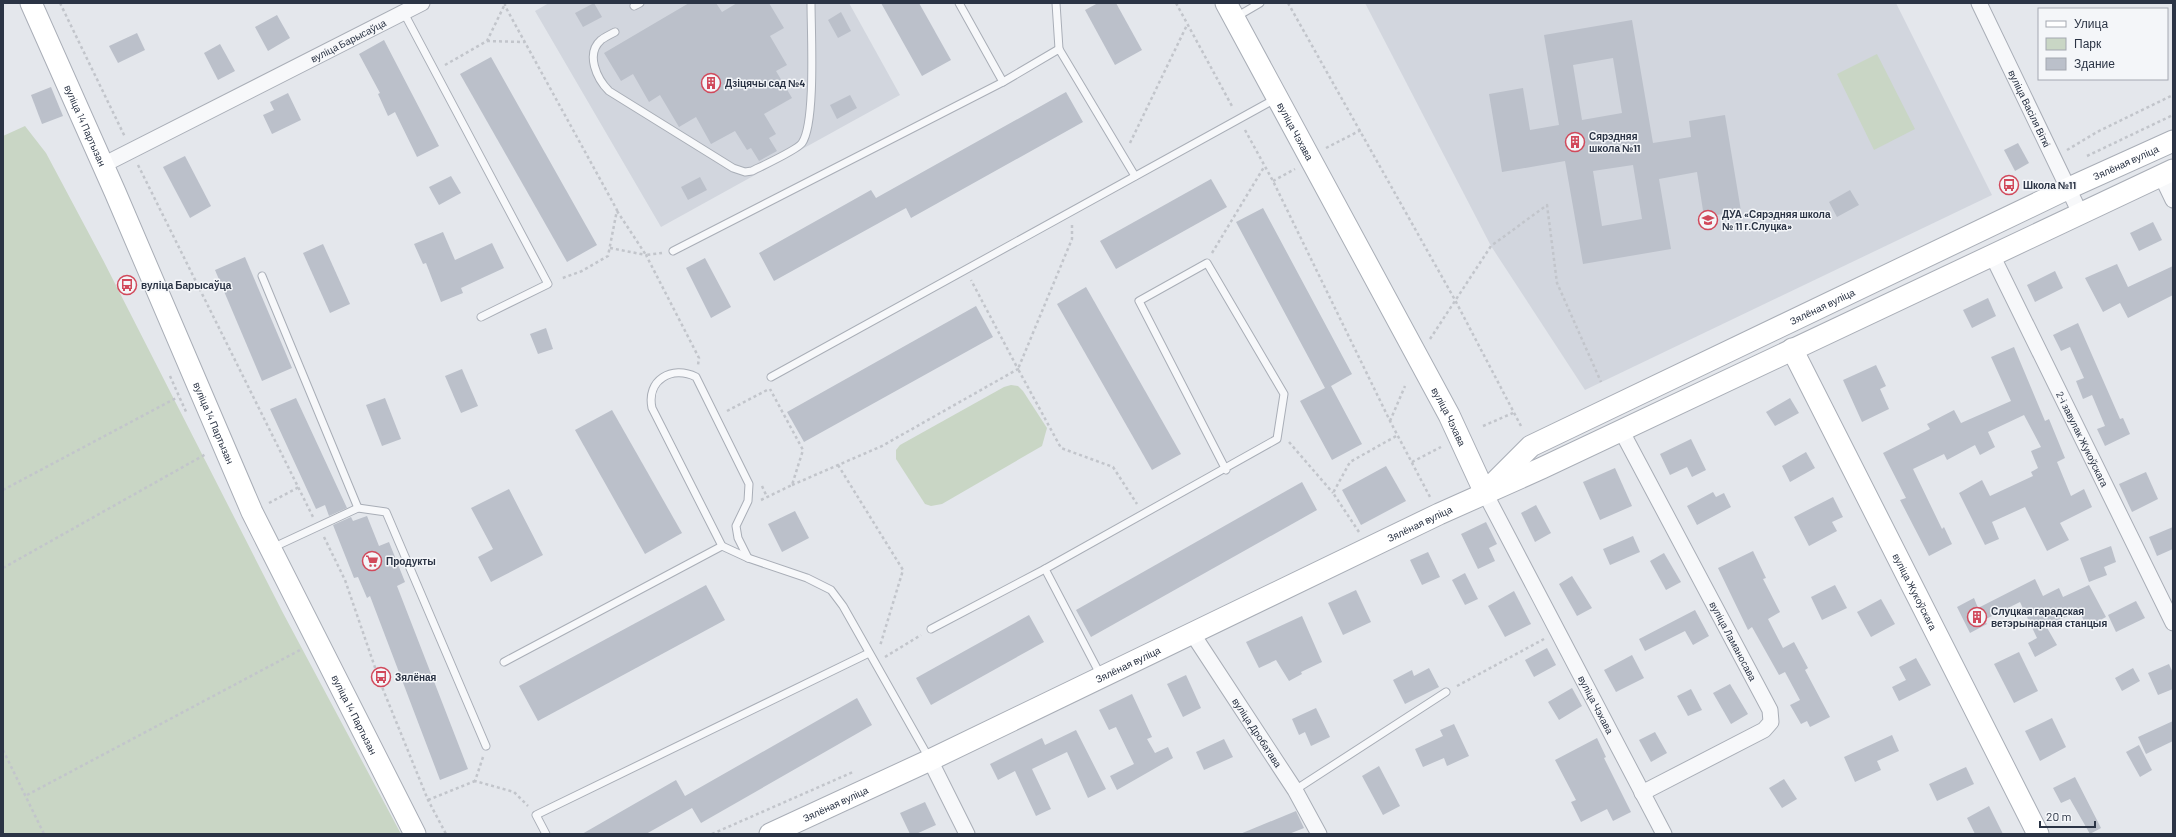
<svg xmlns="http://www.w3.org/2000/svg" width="2176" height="837" font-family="Barlow,sans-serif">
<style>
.built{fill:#d2d6de}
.green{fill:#c9d6c5}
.building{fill:#bbc0ca;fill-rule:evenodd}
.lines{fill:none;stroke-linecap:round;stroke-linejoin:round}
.lane-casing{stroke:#a9aeb7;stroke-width:9}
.street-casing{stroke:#a9aeb7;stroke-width:17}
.secondary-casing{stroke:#a9aeb7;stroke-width:23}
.path{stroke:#c2c5cb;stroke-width:2.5;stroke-dasharray:3 3;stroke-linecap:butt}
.lane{stroke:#f7f8fa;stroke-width:7}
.street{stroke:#f7f8fa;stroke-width:15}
.secondary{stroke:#fff;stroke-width:21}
.labels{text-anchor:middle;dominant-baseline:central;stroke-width:3;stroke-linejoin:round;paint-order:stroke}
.street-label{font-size:10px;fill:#2b3445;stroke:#f4f6f9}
.poi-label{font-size:10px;font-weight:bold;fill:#2b3445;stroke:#f4f6f9;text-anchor:start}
</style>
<rect width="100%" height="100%" fill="#e4e7ec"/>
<g class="built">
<path d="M549,3H849L900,95L661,227L535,11Z"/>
<path d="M1365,3H1896L1992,195L1585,390L1491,246Z"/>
</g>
<g class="green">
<path d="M1877,54L1915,129L1874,150L1837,74Z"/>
<path d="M25,126L46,153L103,260L283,613L401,834H3V136Z"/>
<path d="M1011,385L1018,386L1023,391L1047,428L1042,446L942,504L931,506L925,504L896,459V450L900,445L1004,387Z"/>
</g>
<g class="building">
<path d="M594,3L602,17L583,27L575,13Z"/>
<path d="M689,3H716L722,12L737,3H769L784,28L770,36L787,65L776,71L792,98L764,114L776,134L769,138L777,151L759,161L751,148L747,150L735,131L711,144L696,117L679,127L660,95L649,102L633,74L621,81L604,53Z"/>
<path d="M881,3H919L951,60L922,76Z"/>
<path d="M1098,3H1116L1142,50L1115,65L1085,10Z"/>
<path d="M841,12L851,31L838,38L828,20Z"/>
<path d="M277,15L290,38L268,51L255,27Z"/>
<path d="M1632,20L1653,143L1691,137L1689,121L1725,115L1741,211L1704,217L1697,172L1659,179L1671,249L1583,264L1565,161L1502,172L1489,94L1523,88L1530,130L1559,125L1544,35ZM1613,58L1622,113L1582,120L1573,65ZM1633,165L1642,219L1602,226L1593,171Z"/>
<path d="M137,33L145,50L118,63L109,46Z"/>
<path d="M384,40L439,146L417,157L395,112L388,116L378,94L380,93L359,54Z"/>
<path d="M220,44L235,71L218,80L204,53Z"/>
<path d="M491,57L597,245L567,262L460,74Z"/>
<path d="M51,87L63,116L42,124L31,95Z"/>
<path d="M1066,92L1083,122L911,218L906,208L774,281L759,253L871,190L876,198Z"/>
<path d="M288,93L301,120L272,134L263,115L274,110L270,102Z"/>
<path d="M850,95L857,108L837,119L830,105Z"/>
<path d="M2018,143L2029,163L2015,171L2004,150Z"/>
<path d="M185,156L211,206L190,218L163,167Z"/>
<path d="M451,176L461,193L439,205L429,187Z"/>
<path d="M700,177L707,190L688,200L681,187Z"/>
<path d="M1211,179L1227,207L1116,269L1100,241Z"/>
<path d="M1850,190L1859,205L1837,217L1829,202Z"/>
<path d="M1263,208L1352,374L1331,386L1362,444L1332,460L1300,401L1325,388L1236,222Z"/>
<path d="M2153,222L2162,240L2139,251L2130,233Z"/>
<path d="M443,232L455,260L492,243L504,268L461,288L463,293L441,302L426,263L423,264L414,244Z"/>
<path d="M323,244L350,304L330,313L303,253Z"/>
<path d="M245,257L292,368L262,381L215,270Z"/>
<path d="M705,258L731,307L711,318L686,268Z"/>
<path d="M2117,264L2128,287L2173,266V295L2128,318L2120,303L2103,312L2085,278Z"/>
<path d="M2055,271L2063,288L2035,302L2027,285Z"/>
<path d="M1086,287L1181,454L1152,470L1057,304Z"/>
<path d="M1988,298L1996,316L1972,328L1963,310Z"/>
<path d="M976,306L993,337L804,442L787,412Z"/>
<path d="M2078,323L2120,419L2123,418L2130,434L2105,446L2097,429L2105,426L2092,395L2083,399L2076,381L2084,378L2070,347L2061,351L2053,335Z"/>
<path d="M546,328L553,349L538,354L530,334Z"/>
<path d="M2014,347L2045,421L2049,419L2065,458L2057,462L2071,496L2084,489L2092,507L2060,523L2069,540L2047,551L2025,507L1992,522L1999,539L1985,545L1959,493L1982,480L1990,496L2033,476L2031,472L2038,468L2031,451L2041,447L2024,415L1988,432L1995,447L1980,455L1975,445L1947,460L1944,454L1913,469L1942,529L1944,527L1952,544L1929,556L1900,500L1906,498L1883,453L1930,429L1927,424L1954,410L1961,423L2011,401L1991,357Z"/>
<path d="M1876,365L1886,386L1880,389L1889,409L1862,422L1843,380Z"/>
<path d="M462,369L478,406L461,413L445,376Z"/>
<path d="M296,398L347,508L329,516L325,505L316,509L270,409Z"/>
<path d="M385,398L401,439L382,446L366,405Z"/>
<path d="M1790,398L1799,413L1775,426L1766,412Z"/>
<path d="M612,410L682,533L645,554L575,430Z"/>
<path d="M1691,439L1706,470L1692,477L1687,467L1670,475L1660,454Z"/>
<path d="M1806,452L1815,468L1790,482L1782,466Z"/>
<path d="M1386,466L1406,501L1361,525L1342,490Z"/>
<path d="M1615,468L1632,506L1600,520L1583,482Z"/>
<path d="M2146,472L2158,499L2132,512L2119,484Z"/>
<path d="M1302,482L1317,510L1091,637L1076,610Z"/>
<path d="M509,489L543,555L491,582L478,557L493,549L471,508Z"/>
<path d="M1713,492L1716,497L1724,493L1731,507L1697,525L1687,506Z"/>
<path d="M1833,497L1843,517L1832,522L1837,531L1809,546L1794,517Z"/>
<path d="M1536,505L1551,533L1535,542L1521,513Z"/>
<path d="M795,511L809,538L782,552L768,524Z"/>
<path d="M367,516L379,546L389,542L405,582L397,586L468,769L440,780L370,596L367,598L358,577L354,578L333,525L351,517L353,521Z"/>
<path d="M1486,522L1497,544L1489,548L1495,561L1478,569L1461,534Z"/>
<path d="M2173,527V549L2157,556L2149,537Z"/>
<path d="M1633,536L1640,552L1610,565L1603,549Z"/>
<path d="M2111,546L2116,562L2104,567L2107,575L2089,582L2080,558Z"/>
<path d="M1753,551L1766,578L1763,579L1780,612L1768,619L1783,648L1794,642L1808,668L1805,670L1830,717L1810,727L1807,721L1801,724L1790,705L1800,700L1785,672L1779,675L1752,627L1748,630L1718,568Z"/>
<path d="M1428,552L1440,577L1422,585L1410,560Z"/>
<path d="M1664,553L1681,582L1666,590L1650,561Z"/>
<path d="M1465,573L1478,599L1465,605L1452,580Z"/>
<path d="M1572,576L1592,608L1577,616L1559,584Z"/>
<path d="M2035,579L2043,596L2059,588L2063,597L2089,585L2106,617L2087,627L2079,611L2046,626L2057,645L2035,657L2028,643L2037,638L2020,602L1984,620L1987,624L1970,633L1957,607L1974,598L1978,608Z"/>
<path d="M706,585L725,620L538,721L519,686Z"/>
<path d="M1835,585L1847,608L1822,620L1811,597Z"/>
<path d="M1356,590L1371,622L1343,635L1328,603Z"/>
<path d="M1514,591L1531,624L1505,637L1488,606Z"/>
<path d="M1881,599L1895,624L1871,637L1857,612Z"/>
<path d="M2136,601L2145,618L2116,632L2108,615Z"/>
<path d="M1695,610L1709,636L1693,645L1685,631L1645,651L1639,639Z"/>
<path d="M1029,615L1044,642L931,705L916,678Z"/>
<path d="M1302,616L1322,662L1301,672L1302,674L1289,681L1276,660L1259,668L1246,642Z"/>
<path d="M1547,648L1556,665L1534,677L1525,660Z"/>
<path d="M2019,652L2038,691L2014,703L1994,664Z"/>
<path d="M1632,655L1644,678L1616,692L1604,670Z"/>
<path d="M1916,658L1931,685L1899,701L1892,687L1906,680L1899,667Z"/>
<path d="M2169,664L2173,673V689L2158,695L2148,673Z"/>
<path d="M1429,668L1439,687L1405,704L1393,680L1412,670L1414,676Z"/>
<path d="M2133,668L2140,681L2122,691L2115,678Z"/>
<path d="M1186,675L1201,708L1183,717L1167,684Z"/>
<path d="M1730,684L1748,714L1731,724L1713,693Z"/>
<path d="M1572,688L1582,706L1559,720L1548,702Z"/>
<path d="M1691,689L1702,710L1688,716L1677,696Z"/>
<path d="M1132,694L1152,737L1147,739L1155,753L1168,747L1173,758L1117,790L1110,776L1134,764L1116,727L1109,730L1099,710Z"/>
<path d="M857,698L872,725L701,823L692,808L646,834H582L676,780L685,796Z"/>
<path d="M1316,708L1330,737L1311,746L1305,732L1299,735L1292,719Z"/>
<path d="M2052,718L2066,747L2040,761L2025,731Z"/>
<path d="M2173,721V741L2146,754L2138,737Z"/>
<path d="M1454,724L1469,756L1447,766L1444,758L1423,767L1415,749L1443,736L1440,730Z"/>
<path d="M1076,730L1106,789L1088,798L1067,752L1032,769L1051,809L1036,816L1015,771L998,780L990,764L1042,738L1045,745Z"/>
<path d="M1655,732L1667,753L1651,762L1639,740Z"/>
<path d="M1892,735L1899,751L1877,761L1881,770L1855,782L1844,757Z"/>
<path d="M1597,738L1606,757L1604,758L1631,812L1613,821L1607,809L1581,822L1571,802L1576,800L1555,760Z"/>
<path d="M1224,739L1233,757L1204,770L1196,752Z"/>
<path d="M2139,745L2152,770L2140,777L2126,752Z"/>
<path d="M1379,766L1400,806L1383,815L1362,776Z"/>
<path d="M1966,767L1974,784L1937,801L1929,784Z"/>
<path d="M2075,777L2101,828L2090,834L2070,799L2061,803L2053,788Z"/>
<path d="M1784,779L1797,799L1782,808L1769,788Z"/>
<path d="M925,802L936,825L916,834H910L900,813Z"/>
<path d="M1989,806L2003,834H1975L1967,818Z"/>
<path d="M1296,811L1304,828L1289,834H1240Z"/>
</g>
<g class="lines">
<g class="lane-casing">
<g id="lane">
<path d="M959,3L1003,82"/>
<path d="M1056,3L1059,49"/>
<path d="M634,6L640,3"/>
<path d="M404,13L548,284L481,317"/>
<path d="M1236,17L1260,3"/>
<path d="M615,32C611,34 605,37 601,40C585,54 597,79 609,91L733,168L745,172L752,171C762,166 797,150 802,143C816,123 811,31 811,3"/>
<path d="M673,251L1003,82L1059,49L1135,176"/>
<path d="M262,276L358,508"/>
<path d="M771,377L1277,98"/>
<path d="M722,546L652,408C646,380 672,365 696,377L749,484L748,501L736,526L738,538L748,558"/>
<path d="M272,548L358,508L386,512L486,746"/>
<path d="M931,629L1045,569"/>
<path d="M504,662L722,546L748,558L807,578L831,590L843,606L929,758"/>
<path d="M1101,676L1045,569L1277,439L1284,394L1207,263L1139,301L1226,470"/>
<path d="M1295,790L1446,692"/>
<path d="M546,834L536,815L869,653"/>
</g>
</g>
<g class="street-casing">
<g id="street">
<path id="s1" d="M1979,3L2080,213"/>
<path id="s2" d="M103,165L422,3"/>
<path d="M2161,175L2173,200"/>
<path id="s3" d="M1992,255L2173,623"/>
<path id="s4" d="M1621,430L1770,710L1771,722L1764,730L1642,793"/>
<path id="s5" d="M1485,493L1664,834"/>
<path id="s6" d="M1192,633L1295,790L1319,834"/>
<path d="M930,760L967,834"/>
</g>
</g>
<g class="secondary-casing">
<g id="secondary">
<path id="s7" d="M31,3L115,192L252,512L415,834"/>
<path id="s8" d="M1226,3L1449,415L1485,493"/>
<path id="s9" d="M1792,349L2038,834"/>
<path id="s10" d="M1492,485L1531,446L2069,188L2173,141"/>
<path id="s11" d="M770,834L930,760L1439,514L1542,468L2173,170"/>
</g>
</g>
<g class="path">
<path d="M60,3L125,137"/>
<path d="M505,3V6L617,210L608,256L582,271L560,279"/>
<path d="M1176,3L1233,108"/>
<path d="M1288,3L1455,300L1522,428"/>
<path d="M487,41L524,42"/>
<path d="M445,65L487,41L504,6"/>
<path d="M1245,130L1273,181L1390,421L1430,497"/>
<path d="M1130,143L1187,25"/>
<path d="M1326,148L1361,130"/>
<path d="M2067,150L2097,132L2173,95"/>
<path d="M2087,156L2173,115"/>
<path d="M138,165L313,517"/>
<path d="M1273,181L1295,169"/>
<path d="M617,211L646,255L662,253"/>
<path d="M1072,225V239L1018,369L1061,448L1113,467L1137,504"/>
<path d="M610,248L646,255L699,358L698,365"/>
<path d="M1212,253L1264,167"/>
<path d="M1430,339L1491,246L1547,205L1557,283L1601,382"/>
<path d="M170,376L187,414"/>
<path d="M727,411L769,389"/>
<path d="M1390,421L1405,386"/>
<path d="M1483,426L1513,413"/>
<path d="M1289,442L1333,493"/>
<path d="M1412,462L1441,447"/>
<path d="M838,465L903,570L880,646"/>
<path d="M792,485L882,446L1018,369L971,280"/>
<path d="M762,486L767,497"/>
<path d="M3,490L178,397"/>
<path d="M761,500L792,485L803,450L770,389"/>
<path d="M269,503L299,487"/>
<path d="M1359,532L1333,493L1350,462L1398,435"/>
<path d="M324,537L345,580L380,682L428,800L446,834"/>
<path d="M3,568L206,454"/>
<path d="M885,657L921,635"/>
<path d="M1457,686L1544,639"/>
<path d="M3,750L44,834"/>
<path d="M483,757L475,781L514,792L528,806"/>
<path d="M27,795L300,650"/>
<path d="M428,800L475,781"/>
<path d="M712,834L853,772"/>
</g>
<use href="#lane" class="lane"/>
<use href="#street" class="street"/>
<use href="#secondary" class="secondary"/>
</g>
<defs>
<g id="building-ring" transform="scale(1)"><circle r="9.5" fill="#f4f6f9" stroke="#d1495b" stroke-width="1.5"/><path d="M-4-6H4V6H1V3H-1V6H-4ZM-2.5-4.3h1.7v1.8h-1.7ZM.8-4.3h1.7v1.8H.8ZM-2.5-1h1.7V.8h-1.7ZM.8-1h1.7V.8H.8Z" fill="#d1495b"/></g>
<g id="bus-ring" transform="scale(1)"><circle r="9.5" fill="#f4f6f9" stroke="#d1495b" stroke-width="1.5"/><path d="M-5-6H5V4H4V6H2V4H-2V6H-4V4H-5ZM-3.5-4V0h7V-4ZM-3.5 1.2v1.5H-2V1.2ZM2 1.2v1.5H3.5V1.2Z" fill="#d1495b"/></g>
<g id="school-ring" transform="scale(1)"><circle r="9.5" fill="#f4f6f9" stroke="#d1495b" stroke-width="1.5"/><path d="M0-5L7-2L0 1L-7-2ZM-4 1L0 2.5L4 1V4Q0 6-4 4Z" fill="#d1495b"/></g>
<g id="supermarket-ring" transform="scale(1)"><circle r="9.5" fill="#f4f6f9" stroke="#d1495b" stroke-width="1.5"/><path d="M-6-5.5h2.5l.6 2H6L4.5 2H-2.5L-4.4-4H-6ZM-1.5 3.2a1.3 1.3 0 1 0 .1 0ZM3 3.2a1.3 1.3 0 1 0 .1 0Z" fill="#d1495b"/></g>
</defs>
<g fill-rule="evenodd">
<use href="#building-ring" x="711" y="83"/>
<use href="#building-ring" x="1575" y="142"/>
<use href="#bus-ring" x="2009" y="185"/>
<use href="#school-ring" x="1708" y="220"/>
<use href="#bus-ring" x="127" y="285"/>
<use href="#supermarket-ring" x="372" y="561"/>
<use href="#building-ring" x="1977" y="617"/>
<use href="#bus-ring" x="381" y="677"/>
</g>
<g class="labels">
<g class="street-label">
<text stroke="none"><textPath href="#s2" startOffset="275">вуліца Барысаўца</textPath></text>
<text stroke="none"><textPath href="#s1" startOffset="117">вуліца Васіля Віткі</textPath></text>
<text stroke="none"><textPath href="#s7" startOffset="134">вуліца 14 Партызан</textPath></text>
<text stroke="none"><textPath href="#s8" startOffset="146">вуліца Чэхава</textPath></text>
<text stroke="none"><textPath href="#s10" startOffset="714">Зялёная вуліца</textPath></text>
<text stroke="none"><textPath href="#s10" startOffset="378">Зялёная вуліца</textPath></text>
<text stroke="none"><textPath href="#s8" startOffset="470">вуліца Чэхава</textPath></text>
<text stroke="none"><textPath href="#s7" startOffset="458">вуліца 14 Партызан</textPath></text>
<text stroke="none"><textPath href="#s3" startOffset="205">2-і завулак Жукоўскага</textPath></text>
<text stroke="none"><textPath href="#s11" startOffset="720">Зялёная вуліца</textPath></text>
<text stroke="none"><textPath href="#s9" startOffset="272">вуліца Жукоўскага</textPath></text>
<text stroke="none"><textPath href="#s4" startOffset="239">вуліца Ламаносава</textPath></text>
<text stroke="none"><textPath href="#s11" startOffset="396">Зялёная вуліца</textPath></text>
<text stroke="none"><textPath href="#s5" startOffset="239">вуліца Чэхава</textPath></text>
<text stroke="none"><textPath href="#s7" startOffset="782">вуліца 14 Партызан</textPath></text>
<text stroke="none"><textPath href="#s6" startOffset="119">вуліца Дробатава</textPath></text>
<text stroke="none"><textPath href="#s11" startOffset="72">Зялёная вуліца</textPath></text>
</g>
<g class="poi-label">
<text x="725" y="83">Дзіцячы сад №4</text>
<text x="1589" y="136">Сярэдняя<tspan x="1589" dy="12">школа №11</tspan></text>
<text x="2023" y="185">Школа №11</text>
<text x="1722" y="214">ДУА «Сярэдняя школа<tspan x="1722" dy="12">№ 11 г.Слуцка»</tspan></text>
<text x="141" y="285">вуліца Барысаўца</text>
<text x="386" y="561">Продукты</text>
<text x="1991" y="611">Слуцкая гарадская<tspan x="1991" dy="12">ветэрынарная станцыя</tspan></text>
<text x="395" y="677">Зялёная</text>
</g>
</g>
<rect width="2176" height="837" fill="none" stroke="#2b3445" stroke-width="8"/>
<rect x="2038" y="8" width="130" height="72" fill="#f4f6f9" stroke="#a4a8b1"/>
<rect x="2046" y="21" width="20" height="6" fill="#ffffff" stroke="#a4a8b1"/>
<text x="2074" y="28" font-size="12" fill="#2b3445">Улица</text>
<rect x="2046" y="38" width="20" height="12" fill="#c9d6c5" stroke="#a4a8b1"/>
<text x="2074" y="48" font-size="12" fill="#2b3445">Парк</text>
<rect x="2046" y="58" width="20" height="12" fill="#bbc0ca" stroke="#a4a8b1"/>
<text x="2074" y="68" font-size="12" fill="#2b3445">Здание</text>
<path d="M2040 821v6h55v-6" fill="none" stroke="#2b3445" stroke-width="2"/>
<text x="2046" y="821" font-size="12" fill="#2b3445" stroke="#f4f6f9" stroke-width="3" paint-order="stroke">20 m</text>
</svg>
